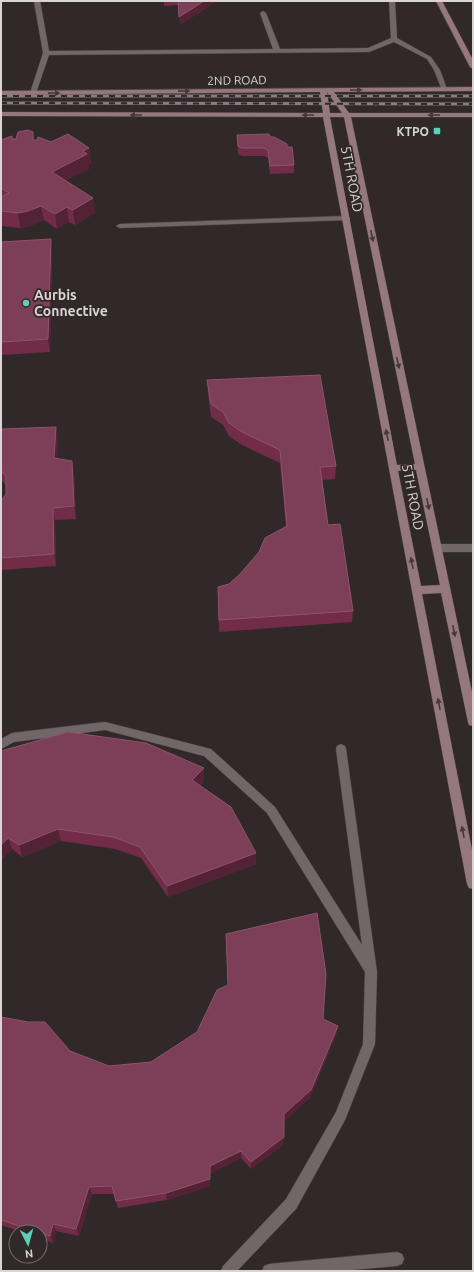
<svg xmlns="http://www.w3.org/2000/svg" width="474" height="1272" font-family="Ubuntu,sans-serif">
<style>
.lines{fill:none;stroke-linecap:round;stroke-linejoin:round}
.lane-casing{stroke:#4b4445;stroke-width:1}
.secondary-casing{stroke:#4b4445;stroke-width:1}
.lane{fill:#716769;fill-rule:evenodd}
.secondary{fill:#95777f;fill-rule:evenodd}
.rail-casing{stroke:#877f81;stroke-width:3}
.rail{stroke:#31282a;stroke-width:2;stroke-dasharray:6;stroke-linecap:butt}
.wall{fill:#722c48}
.shaded-wall{fill:#532335}
.building{fill:#7d3e57;stroke:#8c556b}
.oneway{fill:#45383b}
.poi-dot{fill:#5cceba;stroke:#31282a;stroke-width:1.5}
.labels{text-anchor:middle;dominant-baseline:central;stroke-width:3.5;stroke-linejoin:round;paint-order:stroke}
.far-street-label{font-size:12px;fill:#dad4d5;stroke:#31282a}
.far-poi-label{font-size:12px;font-weight:bold;fill:#dad4d5;stroke:#31282a;text-anchor:end}
.street-label{font-size:14px;fill:#dad4d5;stroke:#31282a}
.poi-label{font-size:14px;font-weight:bold;fill:#dad4d5;stroke:#31282a;text-anchor:start}
</style>
<rect width="100%" height="100%" fill="#31282a"/>
<g class="lines">
<g class="lane-casing">
<g id="lane">
<path d="M34,1H40L49,51L273,49L260,13L263,11L266,13L280,49L368,48L391,38L389,1H395L397,38L431,57L440,70L447,89L442,90L434,70L427,59L394,42L369,52L49,55L36,93L33,95L30,93L43,53Z"/>
<path d="M346,216L350,218L349,220L120,228L116,226L120,224Z"/>
<path d="M437,544H473V552H437L432,548Z"/>
<path d="M105,722L211,749L275,807L362,945L336,749L337,746L341,744L345,746L346,749L377,972L375,1044L345,1120L296,1209L237,1271H221L223,1266L286,1199L336,1112L363,1044L365,972L267,813L204,756L105,730L14,742L1,749V739L12,733Z"/>
<path d="M397,1252L402,1254L404,1259L402,1264L397,1266L341,1271H262L264,1266L269,1264Z"/>
</g>
</g>
<g class="secondary-casing">
<g id="secondary">
<path d="M436,1H442L473,60V69L470,67Z"/>
<path d="M473,87V91L334,92L349,113H473V117H351L473,697V726L469,725L468,722L441,593L422,594L473,855V889L469,888L467,884L323,117L1,116V112L323,113L320,92L1,95V91ZM327,92L342,113H330ZM330,117H344L415,464L397,465ZM416,470L440,585L421,586L398,471Z"/>
</g>
</g>
<use href="#lane" class="lane"/>
<use href="#secondary" class="secondary"/>
<g class="rail-casing">
<g id="rail">
<path d="M1,96H473"/>
<path d="M1,103L473,104"/>
</g>
</g>
<use href="#rail" class="rail"/>
</g>
<g class="wall">
<path d="M164,1H217L180,25L178,5L164,6Z"/>
<path d="M33,132L34,140L89,148L91,163L88,164L89,169L66,180L95,213L75,225L69,222L57,229L44,220L30,226L20,228L1,226V140L16,139Z"/>
<path d="M237,135L270,137L287,147L294,165V173L270,174L268,158L264,156H242L238,154Z"/>
<path d="M1,242L52,252L50,352L1,355Z"/>
<path d="M207,380L336,466L335,479L322,480L328,525L353,611L352,622L219,632L218,587L229,584L240,574L286,527L280,463L242,445L229,436L223,425L211,417L208,393Z"/>
<path d="M1,429L58,439L57,459L74,473L76,519L55,520L56,566L1,570V501L6,494V486L1,479Z"/>
<path d="M1,751L204,768V781L199,786L256,864L168,897L141,858L115,849L61,841L22,857L12,849L1,860Z"/>
<path d="M226,934L323,1019L338,1026L336,1035L310,1098L284,1121L283,1145L251,1169L241,1158L210,1174V1186L167,1200L118,1208L114,1194H92L79,1236L56,1231L53,1243L40,1238V1232H22L1,1225V1017L70,1051L109,1066L151,1062L197,1032L228,985Z"/>
</g>
<g class="shaded-wall">
<path d="M204,1H217L180,25L179,17Z"/>
<path d="M89,148L91,163L88,164L89,169L54,186L52,172L83,151Z"/>
<path d="M93,198L95,213L75,225L73,210Z"/>
<path d="M41,206L44,220L30,226L20,228L18,213Z"/>
<path d="M67,207L69,222L57,229L55,214Z"/>
<path d="M51,239L52,252L50,352L48,339Z"/>
<path d="M56,427L58,439L56,471L54,458Z"/>
<path d="M72,461L74,473L76,519L74,506Z"/>
<path d="M53,508L55,520L56,566L54,554Z"/>
<path d="M204,768V781L192,792V780Z"/>
<path d="M58,829L61,841L22,857L19,845Z"/>
<path d="M8,838L12,849L1,860V845Z"/>
<path d="M256,853V864L168,897L167,886Z"/>
<path d="M338,1026L336,1035L310,1098L284,1122V1114Z"/>
<path d="M284,1137L283,1145L251,1169V1162Z"/>
<path d="M241,1151V1158L210,1174V1186L167,1200L166,1193L210,1166Z"/>
<path d="M89,1187L92,1194L79,1236L76,1229Z"/>
<path d="M53,1224L56,1231L53,1243L50,1236Z"/>
</g>
<g class="building">
<path d="M178,1H204L179,17Z"/>
<path d="M28,130L33,132V140H37L38,137L51,142L68,134L89,148L83,151L87,154L52,172L93,198L73,210L67,207L55,214L41,206L28,211L18,213L1,211V197L9,193L1,188V140L12,136V139H16L18,132Z"/>
<path d="M269,134L270,137H274L287,144V147H292L294,165L270,166L268,150L264,148H242L238,146L237,135Z"/>
<path d="M51,239L48,339L1,342V242Z"/>
<path d="M320,375L336,466L320,467L328,525L340,524L353,611L219,620L218,587L229,584L240,574L259,552L265,538L287,526L280,450L242,432L229,423L223,412L211,404L207,380Z"/>
<path d="M56,427L54,458L72,461L74,506L53,508L54,554L1,558V501L6,494V477L1,470V429Z"/>
<path d="M68,732L146,743L204,768L192,780L231,807L256,853L167,886L140,847L113,837L58,829L19,845L8,838L1,845V751Z"/>
<path d="M317,913L326,974L323,1019L338,1026L311,1090L284,1114V1137L251,1162L241,1151L210,1166V1179L166,1193L116,1201L112,1186L89,1187L76,1229L53,1224L50,1236L40,1233V1232H37L1,1220V1017L28,1022H45L70,1051L109,1066L151,1062L197,1032L217,990L228,985L226,934Z"/>
</g>
<defs><path id="oneway-solid" d="M-6-.8H1V-3.2L6.5 0L1 3.2V.8H-6Z"/></defs>
<g class="oneway">
<use href="#oneway-solid" transform="translate(356 90)"/>
<use href="#oneway-solid" transform="translate(184 91) rotate(-1)"/>
<use href="#oneway-solid" transform="translate(54 93) rotate(-1)"/>
<use href="#oneway-solid" transform="translate(136 115) rotate(-180)"/>
<use href="#oneway-solid" transform="translate(308 115) rotate(-180)"/>
<use href="#oneway-solid" transform="translate(434 115) rotate(180)"/>
<use href="#oneway-solid" transform="translate(372 236) rotate(78)"/>
<use href="#oneway-solid" transform="translate(398 363) rotate(78)"/>
<use href="#oneway-solid" transform="translate(387 435) rotate(-101)"/>
<use href="#oneway-solid" transform="translate(428 504) rotate(78)"/>
<use href="#oneway-solid" transform="translate(412 563) rotate(-101)"/>
<use href="#oneway-solid" transform="translate(454 631) rotate(78)"/>
<use href="#oneway-solid" transform="translate(439 704) rotate(-101)"/>
<use href="#oneway-solid" transform="translate(463 832) rotate(-101)"/>
</g>
<g class="poi-dot">
<rect x="433" y="127" width="8" height="8" rx="2"/>
<circle cx="26" cy="303" r="4"/>
</g>
<g class="labels">
<g class="far-street-label">
<text transform="translate(237 80) rotate(-1)">2ND ROAD</text>
</g>
<g class="far-poi-label">
<text x="429" y="131">KTPO</text>
</g>
<g class="street-label">
<text transform="translate(352 179) rotate(79)">5TH ROAD</text>
<text transform="translate(413 497) rotate(79)">5TH ROAD</text>
</g>
<g class="poi-label">
<text x="34" y="295">Aurbis<tspan x="34" dy="16">Connective</tspan></text>
</g>
</g>
<rect width="474" height="1272" fill="none" stroke="#dad4d5" stroke-width="4"/>
<g transform="translate(28 1244) rotate(174)"><circle r="19" fill="#31282a" stroke="#756d6e"/>
<path d="M0-3L7 15L0 10L-7 15Z" fill="#5cceba"/>
<text y="-6" font-size="11" font-weight="bold" text-anchor="middle" fill="#dad4d5">N</text>
</g>
</svg>
